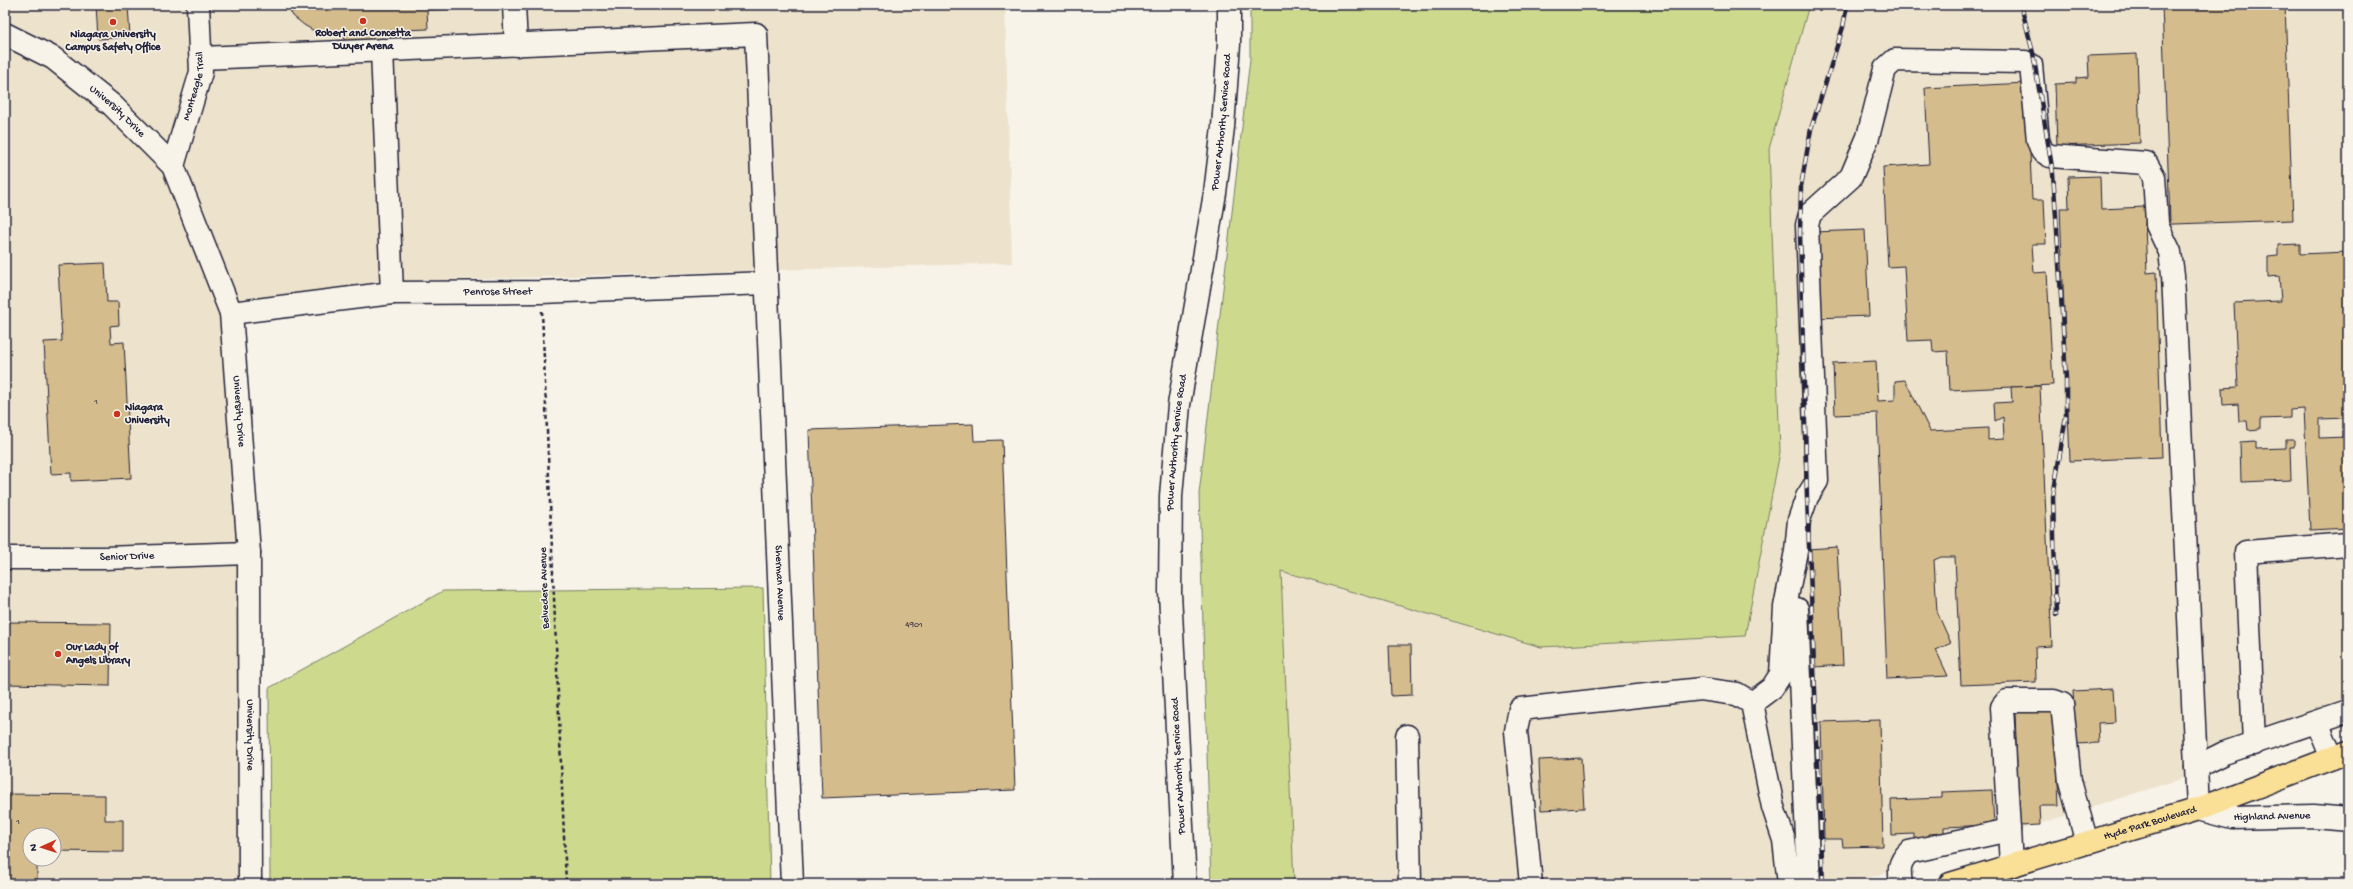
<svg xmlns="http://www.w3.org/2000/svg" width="2353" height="889" font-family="'Gochi Hand',sans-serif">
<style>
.built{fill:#ede2cc;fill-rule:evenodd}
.green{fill:#cdda8e;stroke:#787e64}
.building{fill:#d5bc8c;stroke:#22223b}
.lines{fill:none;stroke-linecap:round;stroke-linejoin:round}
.minor-casing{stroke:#22223b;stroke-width:25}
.major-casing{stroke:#22223b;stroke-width:25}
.path{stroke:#22223b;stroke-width:2.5;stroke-dasharray:4 3;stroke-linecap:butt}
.minor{stroke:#f7f3e8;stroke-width:22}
.major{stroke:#fadf96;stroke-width:22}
.rail-casing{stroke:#22223b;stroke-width:4.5}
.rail{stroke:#f7f3e8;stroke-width:3;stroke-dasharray:9;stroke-linecap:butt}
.poi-dot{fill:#c8321e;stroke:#f7f3e8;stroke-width:1.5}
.labels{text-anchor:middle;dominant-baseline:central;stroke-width:3;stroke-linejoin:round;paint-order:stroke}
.number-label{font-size:9px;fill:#4f484f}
.poi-label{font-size:11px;font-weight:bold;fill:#22223b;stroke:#f7f3e8}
.street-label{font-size:11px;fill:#22223b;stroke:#f7f3e8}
</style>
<rect width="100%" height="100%" fill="#f7f3e8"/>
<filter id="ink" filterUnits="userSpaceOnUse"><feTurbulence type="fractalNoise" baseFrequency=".025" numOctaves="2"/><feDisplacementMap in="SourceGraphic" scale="8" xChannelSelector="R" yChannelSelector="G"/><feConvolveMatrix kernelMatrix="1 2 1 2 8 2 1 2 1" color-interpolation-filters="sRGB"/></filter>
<g filter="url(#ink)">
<g class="built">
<path d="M5,5H1005L1012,263L376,282L221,309L239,520L242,884H5ZM30,835H54V859H30Z"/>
<path d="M1809,5H2348V726L1849,884H1294L1281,571L1541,647L1780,452L1769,149Z"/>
</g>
<g class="green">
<path d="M1250,5H1809L1769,149L1780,452L1745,636L1541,647L1281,571L1294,884H1211L1199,494L1250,59Z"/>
<path d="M763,588L770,884H270L269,688L443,591Z"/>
</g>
<g class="building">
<path d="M96,5H128L130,37L98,39Z"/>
<path d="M287,5H460V9L427,10L428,29L377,31L378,43L345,44L344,35L330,36L316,32L304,25L293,16Z"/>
<path d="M2162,5H2285L2293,220L2145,225L2147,273L2156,272L2162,457L2070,461L2060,208H2069L2068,177L2100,176L2101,209L2145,207L2146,222L2170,221Z"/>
<path d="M2137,54L2140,143L2057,146L2055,84L2076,83V78L2089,77L2088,56Z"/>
<path d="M2027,83L2032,200H2044L2046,244H2032L2034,273L2047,272L2053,385L1950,390L1948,351L1933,352L1932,340L1908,341L1904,266L1888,267L1883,167L1929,164L1925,88Z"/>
<path d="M1865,230L1869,316L1816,318L1813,232Z"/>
<path d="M2300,244V254L2348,252V418L2319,419V438L2348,437V528L2310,530L2304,409L2290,410V418L2260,419V429L2248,430L2247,421H2239L2238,404L2223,405L2222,388L2238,387L2234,303L2281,301L2279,276L2268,277V256L2278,255V245Z"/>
<path d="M105,263L107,302H118L119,325L110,326L111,343L124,342L131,478L71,481V473L51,474L44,342L62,341L58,265Z"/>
<path d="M1876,361L1878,401L1895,400V381L1905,380L1930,431L1988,428V440L2004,439L2003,417L1995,421L1994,403L2012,402L2011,387L2040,386L2052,646L2035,647L2036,682L1961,685L1955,557H1941L1934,560L1937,612L1951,643L1936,650L1948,676L1887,679L1877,413L1835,415L1833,363Z"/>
<path d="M973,424L974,441L1002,440L1015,790L822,798L809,430Z"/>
<path d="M2286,440H2294V447H2290L2291,480L2241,482L2240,442L2256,441V449L2286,448Z"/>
<path d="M1837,547L1843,665L1815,667L1809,549Z"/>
<path d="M5,622L111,623L110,686L5,684Z"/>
<path d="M1389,645H1411L1412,695L1391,696Z"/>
<path d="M2113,689L2115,722L2098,723L2099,743L2076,744L2073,691Z"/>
<path d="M2055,711L2059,806H2039L2040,825L2019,826L2015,712Z"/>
<path d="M1880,720L1883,846L1843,847L1842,839H1824L1821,722Z"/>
<path d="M1581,758L1584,808L1541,810L1539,760Z"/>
<path d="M1992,790L1994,825L1944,827V833L1928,834V843H1914V834L1892,835L1891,800L1942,798V792Z"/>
<path d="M5,794L105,795V820H123V852L54,851V835H30V859H37V881H5Z"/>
</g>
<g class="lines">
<g class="minor-casing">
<g id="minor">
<path d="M514,5L516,45"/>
<path id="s1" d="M5,34L53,58L112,105L173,166L231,313L249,553L250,884"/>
<path d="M382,50L392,293"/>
<path id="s2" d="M201,58L756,34L792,884"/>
<path id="s3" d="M173,166L201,72L198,5"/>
<path id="s4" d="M2157,225L2170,252L2173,275L2198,809L2232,818L2314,816L2348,819"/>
<path id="s5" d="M231,313L392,293L541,292L766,283"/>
<path id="s6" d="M5,558H104L249,553"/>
<path d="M1797,609L1809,884"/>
<path d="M1752,703L1772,688L1781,674L1785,607L1796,551L1799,520L1807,497L1817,481L1807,225L1810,214L1851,177L1868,137L1885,69L1895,60L2025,62L2031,65L2038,140L2042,151L2050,156L2146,163L2154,177L2157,222"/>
<path d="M2317,722L2332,758"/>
<path d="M1407,736L1410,884"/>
<path d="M2254,744L2246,552L2348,544"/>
<path d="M2196,767L2224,753L2348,711"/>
<path d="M2011,865L2002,707L2007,701H2054L2062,704L2070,781L2087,843"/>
<path id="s7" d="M1185,884L1170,593L1171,496L1179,405L1215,193L1223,127L1229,44V5"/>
<path d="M1531,884L1516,731L1520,709L1701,689L1737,694L1752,703L1773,807L1784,840L1789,884"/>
<path d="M1901,884C1899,870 1898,863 1909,852L2009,830"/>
</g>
</g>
<g class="major-casing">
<g id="major">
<path id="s8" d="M1950,884L2198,809L2348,752"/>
</g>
</g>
<path class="path" d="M542,311L566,884"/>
<use href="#minor" class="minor"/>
<use href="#major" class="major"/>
<g class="rail-casing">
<g id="rail">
<path d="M2021,5L2033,53L2053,173L2057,230L2066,379V416L2053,497L2056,615"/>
<path d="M1823,884L1807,497L1800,233L1801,186L1811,129L1843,27L1847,5"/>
</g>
</g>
<use href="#rail" class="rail"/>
</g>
</g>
<g class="poi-dot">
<circle cx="363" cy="21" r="4"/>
<circle cx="113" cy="22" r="4"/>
<circle cx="117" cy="414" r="4"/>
<circle cx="58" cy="654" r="4"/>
</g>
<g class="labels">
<g class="number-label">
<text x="96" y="402">1</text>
<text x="914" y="625">4901</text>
<text x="18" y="822">1</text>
</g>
<g class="poi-label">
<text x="363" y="34">Robert and Concetta<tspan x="363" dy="13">Dwyer Arena</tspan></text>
<text x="113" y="35">Niagara University<tspan x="113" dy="13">Campus Safety Office</tspan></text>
<text x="125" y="408" text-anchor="start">Niagara<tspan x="125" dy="13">University</tspan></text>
<text x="66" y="648" text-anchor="start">Our Lady of<tspan x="66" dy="13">Angels Library</tspan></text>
</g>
<g class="street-label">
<text stroke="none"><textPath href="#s3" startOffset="83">Monteagle Trail</textPath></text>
<text stroke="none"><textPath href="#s1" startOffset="137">University Drive</textPath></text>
<text stroke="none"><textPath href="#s7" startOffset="766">Power Authority Service Road</textPath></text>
<text stroke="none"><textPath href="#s5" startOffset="268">Penrose Street</textPath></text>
<text stroke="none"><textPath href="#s1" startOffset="472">University Drive</textPath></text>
<text stroke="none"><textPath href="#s7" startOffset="442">Power Authority Service Road</textPath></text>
<text stroke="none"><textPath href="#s6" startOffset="122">Senior Drive</textPath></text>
<text stroke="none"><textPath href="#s2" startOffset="1105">Sherman Avenue</textPath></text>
<text transform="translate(545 588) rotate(-92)">Belvedere Avenue</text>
<text stroke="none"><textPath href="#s1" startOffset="796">University Drive</textPath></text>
<text transform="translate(1179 766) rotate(-93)">Power Authority Service Road</text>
<text stroke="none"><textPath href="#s4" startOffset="663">Highland Avenue</textPath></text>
<text stroke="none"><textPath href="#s8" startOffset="209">Hyde Park Boulevard</textPath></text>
</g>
</g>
<rect width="2353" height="889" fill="none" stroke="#f7f3e8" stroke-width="20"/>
<rect x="10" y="10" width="2333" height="869" fill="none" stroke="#22223b" stroke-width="1.5" filter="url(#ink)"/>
<g transform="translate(42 847) rotate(267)"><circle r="19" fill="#f7f3e8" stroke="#a29fa3"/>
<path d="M0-3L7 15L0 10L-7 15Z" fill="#c8321e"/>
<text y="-6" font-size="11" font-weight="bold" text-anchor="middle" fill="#22223b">N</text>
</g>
</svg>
